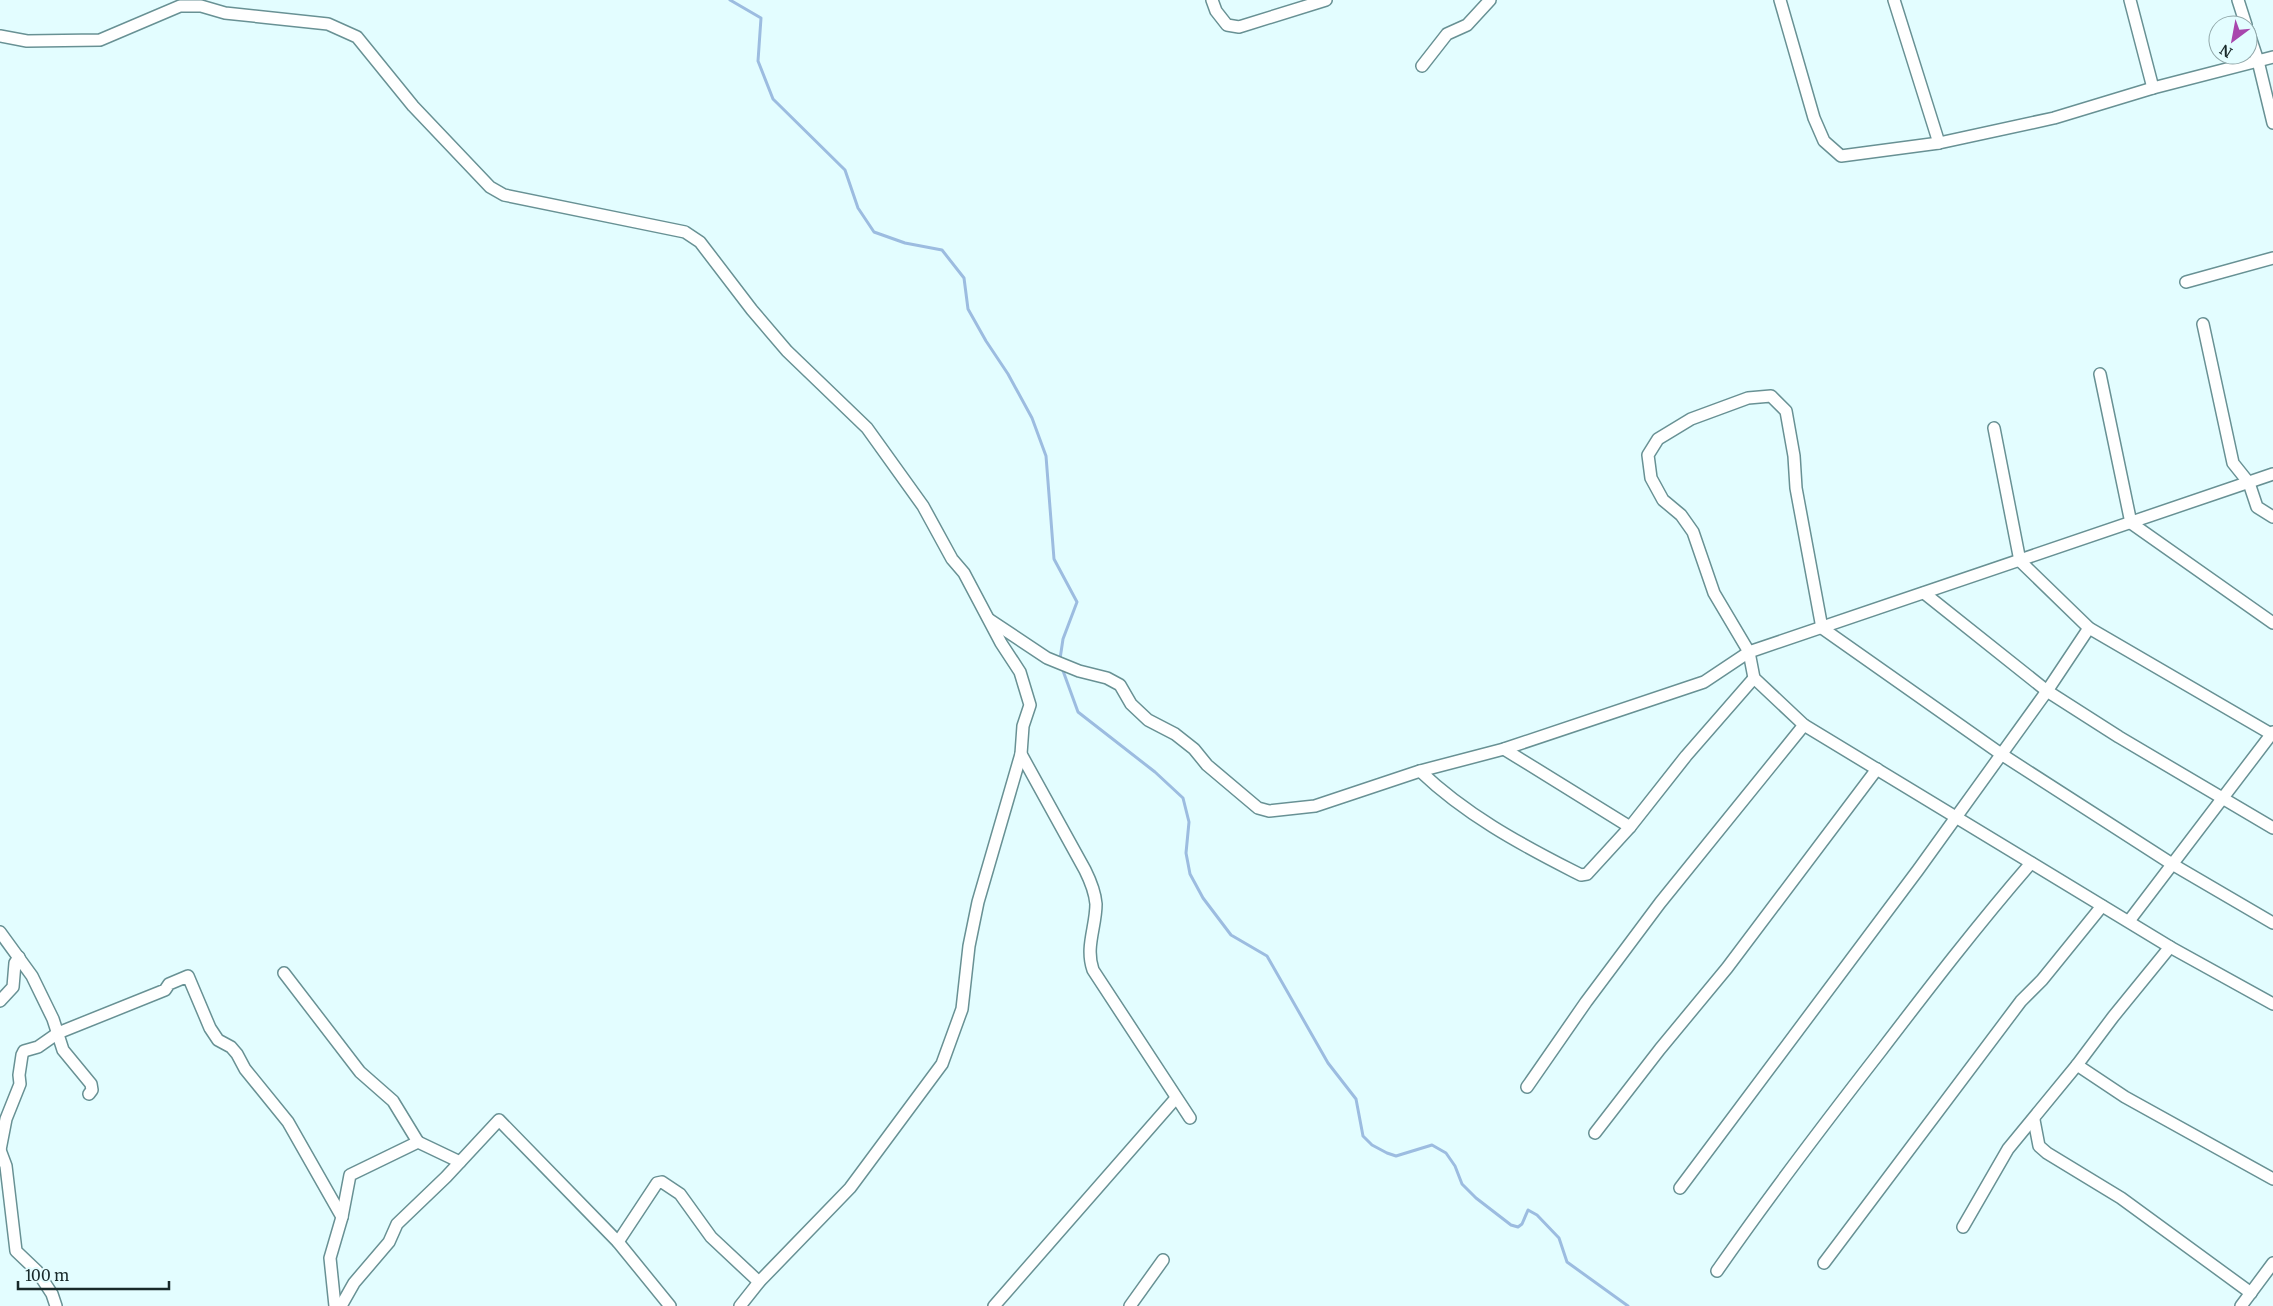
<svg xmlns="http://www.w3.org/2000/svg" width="2273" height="1306" font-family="Merriweather,serif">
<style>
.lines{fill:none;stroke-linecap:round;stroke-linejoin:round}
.stream{stroke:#9cbce0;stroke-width:3}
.minor-casing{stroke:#689194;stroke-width:14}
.minor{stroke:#fff;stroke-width:11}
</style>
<rect width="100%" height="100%" fill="#e3fdff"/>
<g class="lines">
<g class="stream">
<path d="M730,0L761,18L758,61L773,99L845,170L858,208L874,232L905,243L942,250L964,278L968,309L986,341L1008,374L1032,418L1046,456L1054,559L1077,602L1063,639L1060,659"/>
<path d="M1062,668L1078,712L1155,772L1183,798L1189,822L1186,853L1190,874L1203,898L1231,935L1267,956L1328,1063L1356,1099L1363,1136L1372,1145L1387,1153L1396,1156L1432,1145L1446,1153L1455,1166L1462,1184L1476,1198L1511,1225L1518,1227L1522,1224L1528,1210L1537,1215L1559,1238L1567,1262L1628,1306"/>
</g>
<g class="minor-casing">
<g id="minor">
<path d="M1212,0L1216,11L1227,25L1239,27L1326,0"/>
<path d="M1780,0L1814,118L1824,141L1841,156L1939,143L2054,118L2153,88L2273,57"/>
<path d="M1894,0L1939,143"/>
<path d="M2130,0L2153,88"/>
<path d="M2238,0L2246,25"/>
<path d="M2248,31L2258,61L2273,123"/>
<path d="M0,36L27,41L100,40L180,6H201L225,13L328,24L357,37L413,106L490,187L504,195L685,232L700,242L752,310L787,351L867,428L923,506L952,559L964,573L1001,643L1020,672L1030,705L1023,726L1021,754L1085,870C1090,880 1095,892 1096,904C1096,927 1085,947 1093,970L1190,1118"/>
<path d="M1422,66L1447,34L1467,25L1490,0"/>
<path d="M2186,282L2273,258"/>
<path d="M2203,324L2233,463L2249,483L2257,507L2273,517"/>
<path d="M2100,374L2131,523L2273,623"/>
<path d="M1994,428L2020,561L2089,628L2273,735"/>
<path d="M1924,593L2047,691L2119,737L2273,828"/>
<path d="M990,620L1047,658L1079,671L1107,678L1120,685L1131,704L1148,720L1175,734L1194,749L1207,765L1258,808L1269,811L1315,806L1420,771L1504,749L1704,682L1749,652L2273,474"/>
<path d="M1504,749L1630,827"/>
<path d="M1420,771C1465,814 1518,843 1573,871L1581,875L1587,874L1630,827L1686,756L1754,678"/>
<path d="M2129,921L2273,732"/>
<path d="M2273,923L2172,864L2001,754L1822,628L1796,488L1794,456L1786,411L1771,396L1748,398L1691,419L1658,439L1648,455L1651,478L1663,500L1681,515L1693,532L1714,593L1749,652L1754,678L1804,725L2170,947L2273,1004"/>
<path d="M0,932L32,976L53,1019L63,1050L91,1084L92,1090L89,1094"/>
<path d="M284,973L360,1072L393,1101L418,1142"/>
<path d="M0,1001L13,987L15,963L19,957"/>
<path d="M2077,1065L2125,1097L2273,1179"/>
<path d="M1527,1087L1586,1002L1660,903L1804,725"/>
<path d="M2034,1120L2039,1146L2047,1153L2121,1198L2251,1293"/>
<path d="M1595,1133L1660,1049L1727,968L1877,769"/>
<path d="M0,1150L6,1119L20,1084L19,1075L22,1055L24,1051L38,1047L58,1033L165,990L169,984L188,976L210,1028L218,1040L231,1047L237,1054L245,1069L288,1122L342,1217L330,1258L335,1306"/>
<path d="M0,1150L6,1166L16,1251L37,1271L52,1294L56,1306"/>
<path d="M1680,1188L1918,870L2047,691L2089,628"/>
<path d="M342,1217L350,1175L418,1142L460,1162"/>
<path d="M1963,1227L2008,1149L2077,1065L2113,1017L2170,947"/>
<path d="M618,1242L657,1183L662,1182L680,1194L711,1237L759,1282"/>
<path d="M1824,1263L2021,1001L2042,980L2102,906"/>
<path d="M1717,1271C1769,1196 1824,1124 1880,1052C1929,988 1978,924 2031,863"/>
<path d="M341,1306L354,1283L389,1242L397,1224L446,1177L499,1120L618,1242L670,1306"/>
<path d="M740,1306L759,1282L850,1188L942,1064L962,1009L969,946L978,902L1021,754"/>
<path d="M994,1306L1176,1098"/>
<path d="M1130,1306L1163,1260"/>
<path d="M2241,1306L2273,1263"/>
</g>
</g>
<use href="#minor" class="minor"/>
</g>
<g transform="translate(2233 40) rotate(212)"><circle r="24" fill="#e3fdff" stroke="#92a8aa"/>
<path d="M0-4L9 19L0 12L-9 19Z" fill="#a846ad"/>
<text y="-8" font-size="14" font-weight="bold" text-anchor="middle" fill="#18292a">N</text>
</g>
<path d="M18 1281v8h151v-8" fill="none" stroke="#18292a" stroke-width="2.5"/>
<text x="25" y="1281" font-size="15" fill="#18292a" stroke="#e3fdff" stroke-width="4" paint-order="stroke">100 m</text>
</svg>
